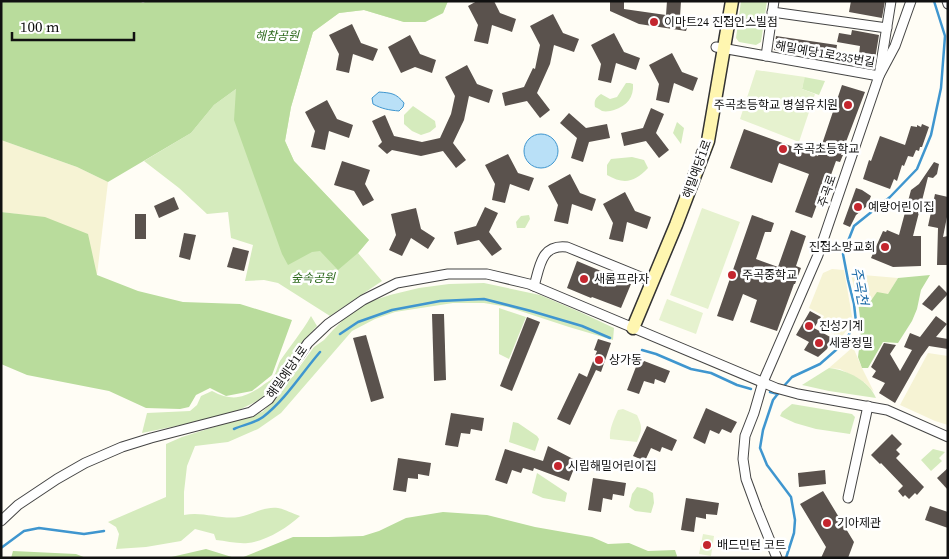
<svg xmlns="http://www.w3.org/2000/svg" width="949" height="559" font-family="'Source Serif 4','Noto Sans KR',serif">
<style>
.farmland{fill:#f6f3d4}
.green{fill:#d5ebbd}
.forest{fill:#b9dc9c}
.pitch{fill:#e6f2cf}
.water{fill:#b9e0f7;stroke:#3f96cf}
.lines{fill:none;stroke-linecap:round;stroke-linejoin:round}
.stream{stroke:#3f96cf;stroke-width:2.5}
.building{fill:#5a524d}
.street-casing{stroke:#444;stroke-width:11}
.secondary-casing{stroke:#333;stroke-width:15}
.street{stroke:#fff;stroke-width:9}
.secondary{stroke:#fff6b0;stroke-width:12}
.poi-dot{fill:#c4262e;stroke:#fff;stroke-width:2}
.labels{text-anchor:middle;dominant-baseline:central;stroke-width:5;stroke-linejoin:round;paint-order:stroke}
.poi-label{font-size:12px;fill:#111;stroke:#fff;text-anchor:start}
.park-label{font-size:12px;font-style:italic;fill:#2f6b1f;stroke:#fff}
.street-label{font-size:12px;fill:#111;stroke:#fff}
.water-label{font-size:14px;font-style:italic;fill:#1768a6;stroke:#fff}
</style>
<rect width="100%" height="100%" fill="#fffdf5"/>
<g class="farmland">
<path d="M1,140L77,167L108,182L97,275L17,214L1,212Z"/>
<path d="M832,269L844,270L853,322L837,343L834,334L819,326L824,316L809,308L823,273Z"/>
<path d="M850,271L863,275L898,278L888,294L870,302H858Z"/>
<path d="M853,347L862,368L874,392L864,382L840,369L829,368Z"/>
<path d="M928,353L948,356V425L935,421L900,405Z"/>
</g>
<g class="green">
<path d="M253,1H448L443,13L425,22H404L364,10L339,13L313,32L291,107L285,141L294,161L369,240L358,253L382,281L330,316L278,283L264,280L245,281L253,245L231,238L228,212L207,214L179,188L144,161L191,133L214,105L236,89Z"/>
<path d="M741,1H767L761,42L756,45L739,42L736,38Z"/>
<path d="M804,77L825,81L819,95L802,89Z"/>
<path d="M626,83H630L633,84C634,97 627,106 614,110C611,111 606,112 602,111C600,110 598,108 595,107C594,101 595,98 601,94L610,99L617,97Z"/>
<path d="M413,106L435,121L436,127L430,132L421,135L412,131L404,124V115Z"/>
<path d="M677,122L684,128L681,144L673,133Z"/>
<path d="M632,157L644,160L648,168C635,182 624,185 607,175V165L611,159Z"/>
<path d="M529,215L530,219L525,228H517L516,222L521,216Z"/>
<path d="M484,283L540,295L580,312L614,328L613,340L569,327L508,307L484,303H453L395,312L375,319L352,331L281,413L258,429L228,442L195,446L187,466L184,492V515C203,511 221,520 239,517C252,515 264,506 278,508C285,509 293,514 300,516C287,528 266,541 248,543C238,544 226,541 216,540L214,534L195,529L181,541L146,547L116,549L119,534L116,527L108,522L166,497V444L182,437L262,412L276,399L314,347L324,340L333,330L347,316L366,303L390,295L419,288L449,284Z"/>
<path d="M499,308L526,317L509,359L499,354Z"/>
<path d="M311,316L317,326L300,345L271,389L259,400L241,409L220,417L142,433L147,413L190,411L197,405L201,396L212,391C233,402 244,398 262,386C265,383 270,381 272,379C276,374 277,367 280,361C290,346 302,332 311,316Z"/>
<path d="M829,368C848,370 869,381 876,398L829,391L802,385Z"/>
<path d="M792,404L852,414L855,417L850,434L816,429L795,423L780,416L782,412Z"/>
<path d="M513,422L518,423L537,436L539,439L535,451L509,442Z"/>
<path d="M933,449L945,452L939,458L942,461L931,471L921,460Z"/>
<path d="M537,473L567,493L565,502L543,498L532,493Z"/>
<path d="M637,487L646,489L653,493L654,503L651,513L635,511L629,507L632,494Z"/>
</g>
<g class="forest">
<path d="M1,1H139L143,3L147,1H448L443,13L425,22H404L364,10L339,13L313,32L291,107L285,141L294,161L369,240L358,253L338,270L320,251L312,252L288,265L282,254L234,120L236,89L214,105L191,133L108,182L77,167L1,140Z"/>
<path d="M1,212L45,217L88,234L97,275L138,291L183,302L240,304L292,320L272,375L252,391L226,396L210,388L196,395L189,407L180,409L146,408L109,391L27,375L1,364Z"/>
<path d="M930,275L921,290L917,309L912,321L898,343L883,342L868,368H862L858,357L860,341L861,325L858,302H870L877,292L888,294L898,278Z"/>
<path d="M443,512L487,515L535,527L592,537L608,544L629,543L648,551L675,550L677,556L676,558H241L293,537H328L363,536L379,531L406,518Z"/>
<path d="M206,549L235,558H167Z"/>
<path d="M13,551L76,554L86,558H11Z"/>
</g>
<g class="pitch">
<path d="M756,70L805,77L802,89L815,94L799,142L740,119Z"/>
<path d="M702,208L740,222L708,309L670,295Z"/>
<path d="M667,299L703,313L696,334L659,320Z"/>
<path d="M623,409L637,415C643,428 642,430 637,442L610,439C609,429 614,419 618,410Z"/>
<path d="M703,534L714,536L711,556L699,554Z"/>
</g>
<g class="water">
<path d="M379,92C391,93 396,93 404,103L403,107L399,111C389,110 382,109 373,104L372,98Z"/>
<circle cx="541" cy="151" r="17"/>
</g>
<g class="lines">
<g class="stream">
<path d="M340,334L358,322L392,310L440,301L484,299L531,311L582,326L610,338"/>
<path d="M642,350L656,354L691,369L711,373L737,385L751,389"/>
<path d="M783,387L792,377L820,364L844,343L856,322L854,304L848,280L843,254L854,226L890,197L917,169L931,135L941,88L945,36L934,1"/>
<path d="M780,391L773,400L763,430L760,448L767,465L791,497L795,520L794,533L786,558"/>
<path d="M770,392L778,394"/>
<path d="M234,429C243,425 255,423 263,417C286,399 301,374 320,352"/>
<path d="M1,548L24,531L39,528L84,534L104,531"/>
</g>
</g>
<g class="building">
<path d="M477,1H494L500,13L516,19L512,32L492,25L488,44L474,41L478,25L468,6Z"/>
<path d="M610,1H624V9L666,15L667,1H681L680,17L690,18L686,31L639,24L610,11Z"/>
<path d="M851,1H885L882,18L849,12Z"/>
<path d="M553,14L563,33L579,39L574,52L554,45L550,64L537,93L550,110L540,118L527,101L505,106L502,93L524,87L533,68L535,69L540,45L530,26Z"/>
<path d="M352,24L361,43L378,49L373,61L353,54L349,73L336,70L339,54L329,35Z"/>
<path d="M852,30L879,35L874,65L858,62L860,46L837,42L839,33L851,35Z"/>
<path d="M614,33L624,52L640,58L636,70L616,63L611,83L598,80L601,64L591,45Z"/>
<path d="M410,35L420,54L436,60L432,73L415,67L401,73L388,47Z"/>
<path d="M776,36L837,45L835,59L774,50Z"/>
<path d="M672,53L682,72L698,78L693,91L674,83L669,103L656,100L659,84L649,65Z"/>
<path d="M467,65L477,84L493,90L489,103L469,96L464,120L453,143L466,160L456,168L443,151L421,156L392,150L387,154L378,146L382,142L372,121L385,115L394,136L422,142L440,138L451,114L455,96L445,77Z"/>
<path d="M842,85L865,92L841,155H843L840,162L836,161L823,197L820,196L812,218L795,212L809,174L779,163L772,183L730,168L744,129L818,156Z"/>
<path d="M327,100L337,119L353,125L349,138L329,131L325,150L311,147L315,131L305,112Z"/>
<path d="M651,108L664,114L656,133L669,150L659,158L646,141L624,146L621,133L643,128Z"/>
<path d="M569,113L586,128L607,124L610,138L589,142L583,162L571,158L577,138L560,123Z"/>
<path d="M922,124L929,127L922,147H920L919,151L916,150L913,157L908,156L904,166L902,165L897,181L894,179L890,189L863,179L869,160L871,161L880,136L905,145L911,126L917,127V125L921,127Z"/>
<path d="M508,154L518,173L534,178L529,191L510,184L505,203L492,200L495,184L485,165Z"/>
<path d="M342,161L370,170L365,184L374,200L363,206L354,191L334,185Z"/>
<path d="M934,162L939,164L937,174L933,178L928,177L913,236H921V266L893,267L871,258L883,231L886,232L887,230L899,235L911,190L919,184Z"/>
<path d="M570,174L580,193L596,199L592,211L572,204L568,224L554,221L558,205L548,186Z"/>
<path d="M856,188L862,190L871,196L867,206L856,215L850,227L843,224Z"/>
<path d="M625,192L635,211L651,217L647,229L627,222L623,242L609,239L613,223L603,204Z"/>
<path d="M935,194L948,197V212L943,237L948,236V265H937L938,228L928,226Z"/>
<path d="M174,197L179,209L159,218L154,206Z"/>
<path d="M485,207L498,213L489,232L502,249L492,256L479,240L457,245L454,232L476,226Z"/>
<path d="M416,208L421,229L435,238L428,249L411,238L402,256L389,250L396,235L391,214Z"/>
<rect x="135" y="214" width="11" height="25"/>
<path d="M752,215L774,223L771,232H765L756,259L778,267L791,230L806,236L796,266L801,268L795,284H794L777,331L750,322L757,300L743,294L733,321L717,316Z"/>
<path d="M184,233L196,235L190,260L179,257Z"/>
<path d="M233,247L249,251L244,271L227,267Z"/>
<path d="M577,261L601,271V272L631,284L621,308L592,297L591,298L567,288Z"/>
<path d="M939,285L948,294L932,311L922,304Z"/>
<path d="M810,311L821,317L814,328L832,338L827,349L818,357L804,350L809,342L796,335Z"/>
<path d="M432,314H444L446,380L434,381Z"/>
<path d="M936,316L947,324L936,337L948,339V349L929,346L921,357L895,403L879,393L885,383L872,377L876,371L871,367L884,343L896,345L890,354L900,371L912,350L904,347L910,333L920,337Z"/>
<path d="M527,317L540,322L512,391L500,386Z"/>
<path d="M366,335L384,398L371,402L353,338Z"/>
<path d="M598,339L611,343L601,372L596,370L570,425L557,419L579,373L587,377L597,351L594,350Z"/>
<path d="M639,359L670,371L665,383L655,379L654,384L644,381L639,394L627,390Z"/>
<path d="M706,408L737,422L731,433L722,429L719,434L710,430L705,444L693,438Z"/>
<path d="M451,413L484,418L482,431L471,429L470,434L461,433L458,447L445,445Z"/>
<path d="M647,426L677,440L672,451L662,447L660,452L651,448L645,461L633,456Z"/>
<path d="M892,434L902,444L896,450L900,454L896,458L924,487L917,495L915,493L909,499L905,495L903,497L898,491L903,486L881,463L880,464L871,455Z"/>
<path d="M548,446L577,461L569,481L534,468L533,471L523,468L521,473L512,470L507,484L495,480L505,449L543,461Z"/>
<path d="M398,458L431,463L429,476L418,474V479L408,478L406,492L393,490Z"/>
<path d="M948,468V490L937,478Z"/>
<path d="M825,470L826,484L799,487L798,473Z"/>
<path d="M593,478L626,483L624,496L613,494L612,500L603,498L601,512L588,510Z"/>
<path d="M823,491L854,542L848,558H821L826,547L800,504Z"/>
<path d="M686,498L719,503L717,515L706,514V519L696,517L694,532L681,530Z"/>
<path d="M930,506L948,512V528L925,520Z"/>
</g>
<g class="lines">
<g class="street-casing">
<g id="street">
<path d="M947,1L948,4"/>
<path d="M772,12L887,28"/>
<path d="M716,47L879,76L895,46L911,1"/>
<path d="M766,56L774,1"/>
<path d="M534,286C540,266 541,244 567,247L653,282"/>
<path d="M848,498L868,406"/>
<path d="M1,521L18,505L57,479L85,463L122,447L151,438L251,412L269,399L308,343L328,324L363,300L397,283L448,274H487L529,284L776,388L798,394L887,410L948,437"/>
<path d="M777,558L757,509L746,479L743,459L745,436L754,413L763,382L818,255L879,76L891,1"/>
</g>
</g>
<g class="secondary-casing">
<path id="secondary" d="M633,328L676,225L708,141L732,1"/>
</g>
<use href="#street" class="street"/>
<use href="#secondary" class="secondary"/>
</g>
<g class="poi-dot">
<circle cx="654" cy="22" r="5"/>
<circle cx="848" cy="105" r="5"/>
<circle cx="783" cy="149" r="5"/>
<circle cx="858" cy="207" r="5"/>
<circle cx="885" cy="247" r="5"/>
<circle cx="732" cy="275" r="5"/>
<circle cx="584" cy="279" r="5"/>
<circle cx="809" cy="326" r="5"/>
<circle cx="819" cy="343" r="5"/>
<circle cx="599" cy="360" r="5"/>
<circle cx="558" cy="466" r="5"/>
<circle cx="827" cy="523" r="5"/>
<circle cx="707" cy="545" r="5"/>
</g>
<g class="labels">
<g class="poi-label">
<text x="664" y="22">이마트24 진접인스빌점</text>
<text x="838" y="105" text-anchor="end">주곡초등학교 병설유치원</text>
<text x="793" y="149">주곡초등학교</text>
<text x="868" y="207">예랑어린이집</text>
<text x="875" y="247" text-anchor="end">진접소망교회</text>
<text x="742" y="275">주곡중학교</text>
<text x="594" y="279">새롬프라자</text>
<text x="819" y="326">진성기계</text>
<text x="829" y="343">세광정밀</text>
<text x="609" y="360">상가동</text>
<text x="568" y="466">시립해밀어린이집</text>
<text x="837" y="523">기아제관</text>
<text x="717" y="545">배드민턴 코트</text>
</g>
<g class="park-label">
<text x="277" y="36">해참공원</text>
<text x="313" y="278">숲속공원</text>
</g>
<g class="street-label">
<text transform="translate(825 54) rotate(10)">해밀예당1로235번길</text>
<text transform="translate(697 169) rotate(-70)">해밀예당1로</text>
<text transform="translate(827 191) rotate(-71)">주곡로</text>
<text transform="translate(287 372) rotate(-55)">해밀예당1로</text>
</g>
<g class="water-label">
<text transform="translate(860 286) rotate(79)">주곡천</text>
</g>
</g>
<rect width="949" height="559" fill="none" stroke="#111111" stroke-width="5"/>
<path d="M12 32v8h122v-8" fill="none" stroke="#111111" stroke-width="2.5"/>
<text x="20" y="32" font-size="15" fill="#111111" stroke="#ffffff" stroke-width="4" paint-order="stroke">100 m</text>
</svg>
